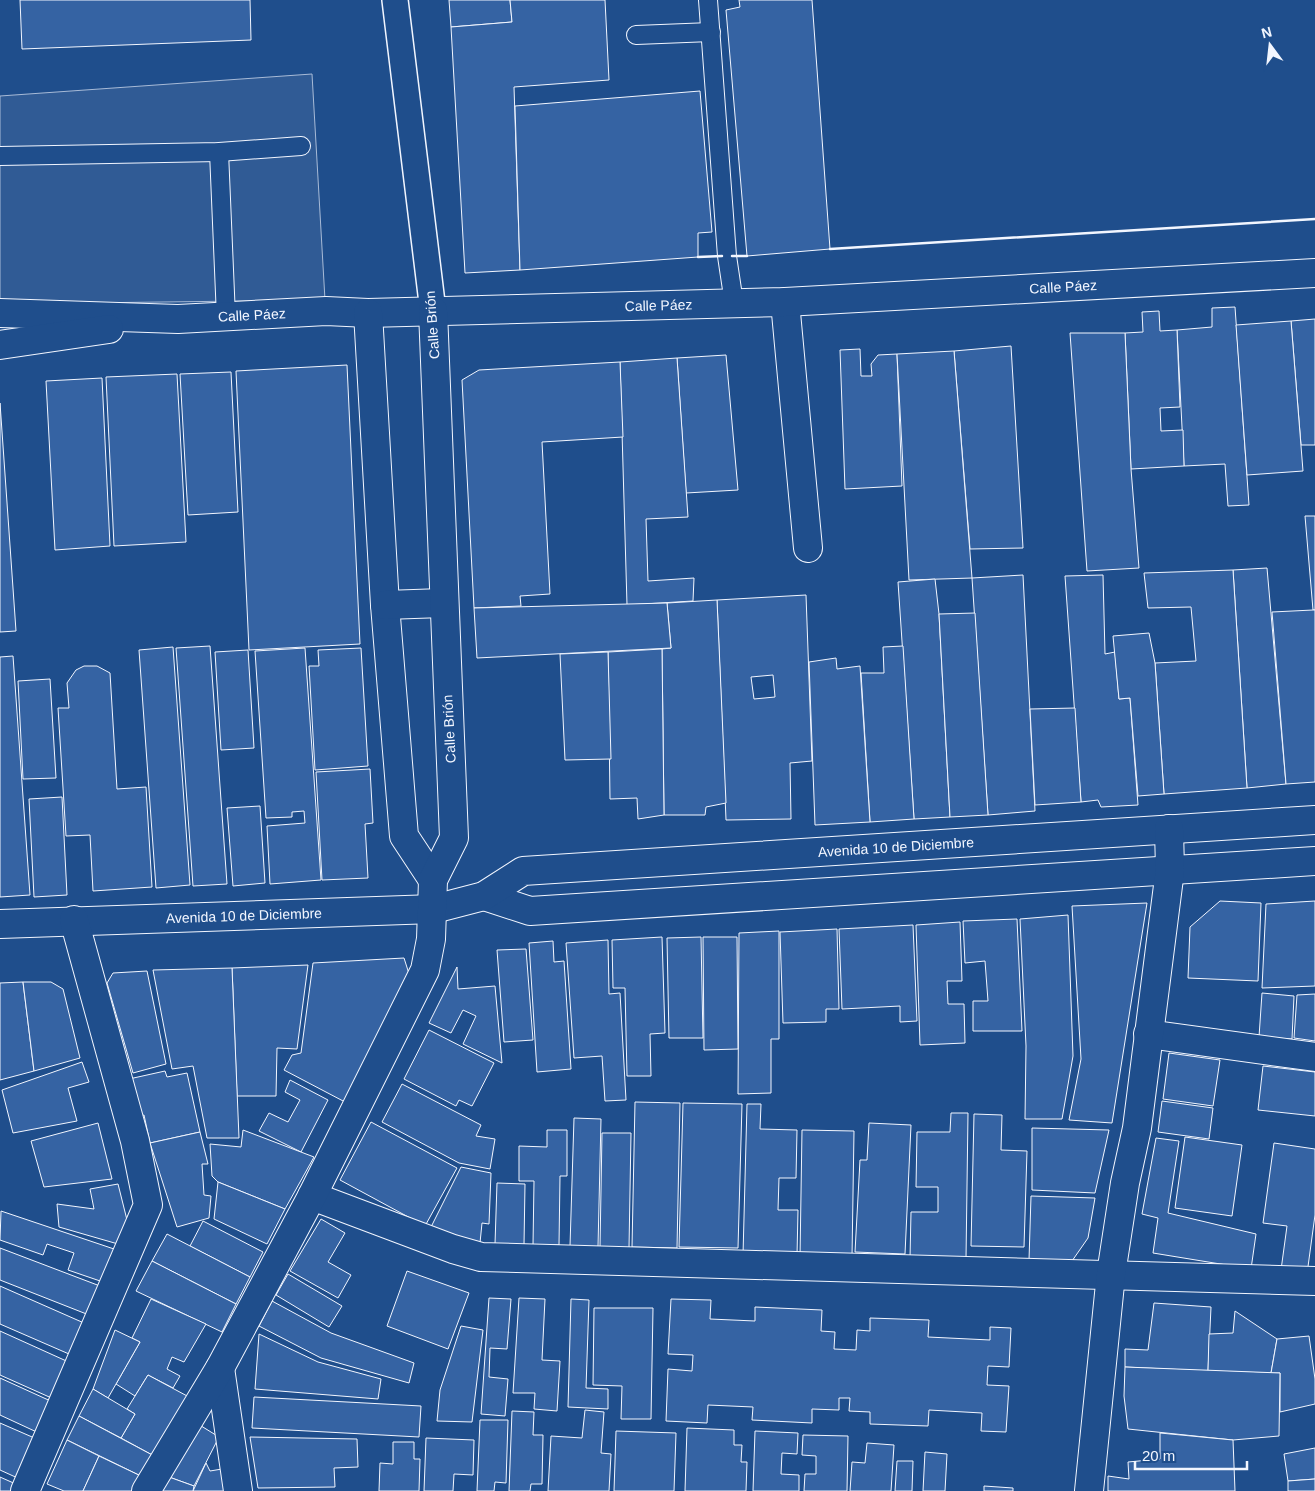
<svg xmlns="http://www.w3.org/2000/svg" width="1315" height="1491" font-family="Arial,sans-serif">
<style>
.parking{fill:#305b95;stroke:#a8bbd7}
.building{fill:#3563a3;stroke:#f2f6ff;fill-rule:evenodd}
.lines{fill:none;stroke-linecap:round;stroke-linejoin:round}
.service-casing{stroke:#f2f6ff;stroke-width:20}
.pedestrian-casing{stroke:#f2f6ff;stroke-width:28}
.minor-casing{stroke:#f2f6ff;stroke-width:30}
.service{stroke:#1f4e8c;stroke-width:18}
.pedestrian{stroke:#1f4e8c;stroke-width:25}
.minor{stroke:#1f4e8c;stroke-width:28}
.wall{stroke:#f2f6ff;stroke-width:2.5}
.labels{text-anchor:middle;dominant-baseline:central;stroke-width:4;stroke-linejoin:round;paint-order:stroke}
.street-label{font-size:14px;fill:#f2f6ff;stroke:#1f4e8c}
</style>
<rect width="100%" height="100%" fill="#1f4e8c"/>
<path class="parking" d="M312,74L325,300L0,304V96Z"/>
<g class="building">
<path d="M20,0H250L251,40L22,49Z"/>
<path d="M449,0H510L512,22L451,27Z"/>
<path d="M510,0H605L609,80L514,87L520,270L465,273L451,27L512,22Z"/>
<path d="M739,0H812L830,249L747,256L726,10L740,7Z"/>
<path d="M700,91L712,232L698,233V257L520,270L515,106Z"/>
<path d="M1235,307L1249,505L1228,506L1225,464L1184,466L1177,330L1212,327V308Z"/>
<path d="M1159,311L1160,331L1177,330L1180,407L1160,408L1161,431L1183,430L1184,466L1131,469L1125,333L1143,332L1142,312Z"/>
<path d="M1315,319V445H1301L1291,321Z"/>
<path d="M1291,321L1303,471L1247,475L1236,325Z"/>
<path d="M1070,333H1125L1131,469L1139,568L1087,571Z"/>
<path d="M1011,346L1023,548L970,549L954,351Z"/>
<path d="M860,349L861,376H872L871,364L878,355L897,354L902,486L845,489L840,350Z"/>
<path d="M954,351L972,578L909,580L897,354Z"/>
<path d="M726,355L738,490L686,493L677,358Z"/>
<path d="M677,358L688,517L646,519L648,581L694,578L693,601L627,605L620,362Z"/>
<path d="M620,362L623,437L542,442L550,594L520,596L521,606L474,608L462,380L479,370Z"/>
<path d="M347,365L360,644L249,650L236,371Z"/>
<path d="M231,372L238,512L188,515L180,374Z"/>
<path d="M177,374L186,542L114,546L106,377Z"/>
<path d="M102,378L110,546L55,550L46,381Z"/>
<path d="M0,403L16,631L0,632Z"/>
<path d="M1305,516H1315V610H1313Z"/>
<path d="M1267,568L1286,784L1247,788L1233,570Z"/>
<path d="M1233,570L1247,788L1164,794L1155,663L1196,661L1191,607L1148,608L1144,573Z"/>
<path d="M1023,575L1035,811L988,815L972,578Z"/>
<path d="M1103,575L1105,654L1115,652L1119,699L1130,698L1138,805L1101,807L1098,800L1081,802L1065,576Z"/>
<path d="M935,579L939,614L950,817L914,819L898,582Z"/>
<path d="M806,595L812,761L790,763L791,819L726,820L717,600ZM773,675L775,697L754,699L751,677Z"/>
<path d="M717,600L726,803L706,807L705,815H664L662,649L671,648L667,603Z"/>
<path d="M667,603L671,648L477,658L474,608Z"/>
<path d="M1313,610H1315V782L1286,784L1272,612Z"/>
<path d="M975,613L988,815L950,817L939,614Z"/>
<path d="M1149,633L1155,663L1164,794L1138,796L1130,698L1119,699L1113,636Z"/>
<path d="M210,646L227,884L193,886L176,648Z"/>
<path d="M903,646L914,819L870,822L861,673H884L883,647Z"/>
<path d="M173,647L190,885L156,888L139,650Z"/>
<path d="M305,648L321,880L270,884L267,826L305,823L304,811L292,812V817L266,818L255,651Z"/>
<path d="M361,648L368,766L315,770L309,666H319L318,650Z"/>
<path d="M662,649L664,815L638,819L637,798L610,799L608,652Z"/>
<path d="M248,650L254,748L221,750L215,652Z"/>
<path d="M608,652L611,759L565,760L560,654Z"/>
<path d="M13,656L30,895L0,897V657Z"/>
<path d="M836,658L837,669L860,666L870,822L815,825L809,662Z"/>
<path d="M84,666H97L110,673L117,789L146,787L152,887L93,891L90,835L66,836L58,708H69L67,683L76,670Z"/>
<path d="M50,679L56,778L23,779L18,681Z"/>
<path d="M1075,708L1081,802L1035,805L1030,709Z"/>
<path d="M370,769L373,823L365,824L368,878L322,880L316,772Z"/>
<path d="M62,797L67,895L34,897L29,799Z"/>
<path d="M260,806L265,883L233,886L227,808Z"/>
<path d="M1220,901L1261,903L1258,981L1188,978L1190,927Z"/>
<path d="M1315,901V986L1262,988L1266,904Z"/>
<path d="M1147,903L1112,1123L1069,1120L1081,1059L1072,906Z"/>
<path d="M1068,915L1073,1056L1062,1119H1025L1026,1046L1020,919Z"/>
<path d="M1017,919L1022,1031H973V1001H988L985,961L965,963L963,921Z"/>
<path d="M960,922L962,981H947L948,1004H964L965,1043L920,1045L916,925Z"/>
<path d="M913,925L917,1021L900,1022V1006L842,1009L839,929Z"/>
<path d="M837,929L839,1009H826V1022L783,1023L780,932Z"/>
<path d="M779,931V1039H771V1093L738,1094L739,933Z"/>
<path d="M662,937L665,1033L650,1034L651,1076H627L625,988H613L612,940Z"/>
<path d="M701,937L703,1038H669L667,938Z"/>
<path d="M703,937H737L738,1049L704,1050Z"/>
<path d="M608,940L609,994L620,993L626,1100L605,1101L602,1056L574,1058L566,943Z"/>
<path d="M553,941L554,962L564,961L571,1069L537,1072L529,943Z"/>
<path d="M526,949L533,1040L504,1042L497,950Z"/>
<path d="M404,958L411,980L345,1102L284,1070L292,1055L301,1053L313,963Z"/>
<path d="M308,965L297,1049L277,1048L276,1096H237L232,968Z"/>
<path d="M457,967L458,989L495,986L502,1063L463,1044L476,1016L463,1010L451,1033L429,1023Z"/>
<path d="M232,968L239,1138H207L193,1066L172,1069L153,970Z"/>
<path d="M147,971L166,1064L133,1073L107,983L113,973Z"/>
<path d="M23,982L34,1071L0,1080V983Z"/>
<path d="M23,982H51L63,989L80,1058L34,1071Z"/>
<path d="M1262,993L1294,996L1292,1039L1259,1037Z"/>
<path d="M1315,994V1041L1294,1038L1297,995Z"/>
<path d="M429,1030L494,1063L472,1106L459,1100L456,1106L404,1079Z"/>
<path d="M1169,1053L1220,1060L1213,1106L1163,1099Z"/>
<path d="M82,1062L89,1082L68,1088L77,1121L13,1133L2,1090Z"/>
<path d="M1263,1066L1315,1072V1116L1258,1110Z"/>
<path d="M165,1071L167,1077L187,1073L200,1132L150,1143L144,1115L138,1117L129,1079Z"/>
<path d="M290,1080L328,1100L301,1152L259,1131L269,1113L288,1122L300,1100L285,1092Z"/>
<path d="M402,1084L481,1125L476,1136L495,1139L490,1169L459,1163L382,1122Z"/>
<path d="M1162,1101L1213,1108L1209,1139L1158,1132Z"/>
<path d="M635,1102L680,1103L677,1248L632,1247Z"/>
<path d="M683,1103L742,1104L738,1248L679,1247Z"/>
<path d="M747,1104H761L760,1129L797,1130L796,1178H779L778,1210H798L797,1256L743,1255Z"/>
<path d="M951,1113H968L966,1259L910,1258L911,1212H938V1187H916L917,1132H950Z"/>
<path d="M974,1114L1002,1115L1001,1150L1027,1151L1024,1247L971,1246Z"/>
<path d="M574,1118L601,1119L598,1247L570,1246Z"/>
<path d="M371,1122L457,1168L425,1226L340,1180Z"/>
<path d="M98,1123L112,1179L44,1187L31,1141Z"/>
<path d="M869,1123L911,1125L905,1254L855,1252L860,1160H867Z"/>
<path d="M1032,1128L1109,1130L1095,1193L1032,1190Z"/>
<path d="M243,1130L314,1157L285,1209L218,1182L212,1176L210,1144L241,1147Z"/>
<path d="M547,1130H567V1176H560L559,1245H533L534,1181H519V1146L547,1147Z"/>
<path d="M802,1130L854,1131L852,1257H800Z"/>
<path d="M200,1132L208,1164H202L204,1195L211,1196L209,1218L177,1227L150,1143Z"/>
<path d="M602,1133H631L629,1248L600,1247Z"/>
<path d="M1185,1137L1242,1145L1232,1216L1175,1208Z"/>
<path d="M1156,1138L1179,1141L1168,1213L1256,1234L1251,1269L1153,1253L1158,1218L1142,1214Z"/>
<path d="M1274,1143L1315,1149V1215L1307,1274L1281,1270L1287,1226L1263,1223Z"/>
<path d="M461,1167L491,1173L489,1224L482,1223L480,1243L431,1227Z"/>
<path d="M218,1182L285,1209L267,1244L214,1219Z"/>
<path d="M497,1183L525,1184L524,1245L495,1244Z"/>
<path d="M118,1184L127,1220L118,1244L59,1227L57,1204L94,1209L90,1189Z"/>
<path d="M1031,1196L1095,1198L1088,1238L1072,1261L1029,1260Z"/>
<path d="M1,1211L117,1250L106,1283L68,1270L74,1253L47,1244L43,1255L0,1240Z"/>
<path d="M321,1219L345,1233L328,1262L351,1275L338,1298L290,1271Z"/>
<path d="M203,1221L263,1252L250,1277L190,1246Z"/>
<path d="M167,1234L250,1277L236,1304L152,1261Z"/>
<path d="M0,1248L100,1286L89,1315L0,1280Z"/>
<path d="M152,1261L236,1304L222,1332L136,1291Z"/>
<path d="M407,1271L469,1293L448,1349L387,1326Z"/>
<path d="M288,1274L342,1306L329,1327L276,1295Z"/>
<path d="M0,1286L84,1323L69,1354L0,1324Z"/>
<path d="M489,1298L511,1299L507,1349L490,1348L489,1377L508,1379L505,1416L481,1414Z"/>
<path d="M519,1298L545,1299L542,1360L560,1361L557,1411L534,1409L535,1393H513Z"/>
<path d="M151,1299L206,1324L184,1362L172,1357L167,1369L180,1376L173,1388L148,1375L135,1396L116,1384L140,1342L132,1338Z"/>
<path d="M571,1299L589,1300L586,1388L608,1389V1409L568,1407Z"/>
<path d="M671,1299L711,1300L710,1319L755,1321V1307L822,1310L821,1331L835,1332L834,1349L856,1350L857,1330L870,1331V1318L929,1320L928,1337L990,1340V1327L1011,1328L1009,1367L988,1366L987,1385L1009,1386L1006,1432L981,1431L982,1413L929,1410L928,1426L870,1424V1412L849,1411L850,1398H839V1410L812,1409V1423L752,1420L753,1407L708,1405L707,1423L666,1421L668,1369L692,1371L693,1355L668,1354Z"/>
<path d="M272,1301L331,1333L414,1363L409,1383L321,1358L259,1326Z"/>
<path d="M1154,1303L1211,1307L1208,1371L1125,1367V1349L1148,1350Z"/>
<path d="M594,1308H653L651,1419H621L622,1386L593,1385Z"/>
<path d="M1235,1311L1277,1339L1271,1373L1208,1371L1209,1334L1233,1333Z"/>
<path d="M461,1326L483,1330L472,1422L437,1421L440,1390Z"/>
<path d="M115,1330L140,1342L108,1398L93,1389Z"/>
<path d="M0,1331L73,1364L56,1400L0,1375Z"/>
<path d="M259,1334L318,1362L381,1379L378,1399L255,1389Z"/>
<path d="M1309,1336L1315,1379V1404L1280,1412V1373H1271L1277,1339Z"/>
<path d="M1125,1367L1280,1373L1279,1436L1233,1440L1128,1429L1124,1396Z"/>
<path d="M148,1375L189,1397L156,1457L121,1438L135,1414L127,1409Z"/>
<path d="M0,1378L55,1403L41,1434L0,1415Z"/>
<path d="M93,1389L135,1414L121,1438L79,1416Z"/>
<path d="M254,1397L421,1406L419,1437L252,1428Z"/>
<path d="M585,1410L604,1412L601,1453L611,1454L609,1491H548L551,1436L582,1438Z"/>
<path d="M512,1411L534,1412L533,1435H543L542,1484H531L530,1491H509Z"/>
<path d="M79,1416L156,1457L145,1478L67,1440Z"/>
<path d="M480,1420H508L506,1483L495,1482L494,1491H477Z"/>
<path d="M0,1423L39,1440L22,1480L0,1470Z"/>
<path d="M198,1424L219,1437L194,1486L169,1477Z"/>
<path d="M687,1428L734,1430V1445H742L741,1462H747L746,1491H685Z"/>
<path d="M616,1431L676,1433L674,1491H614Z"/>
<path d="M755,1431L798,1433L797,1454L782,1453L781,1474L799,1475V1491H753Z"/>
<path d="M1160,1433L1233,1440L1235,1491H1108V1476L1129,1479L1128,1462L1160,1459Z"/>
<path d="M803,1435L848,1436L847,1491H804L805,1474H816V1456L802,1455Z"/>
<path d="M250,1437L357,1439L358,1467L334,1468L335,1487L258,1488Z"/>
<path d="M426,1438L474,1440L473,1475L454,1474L453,1491H424Z"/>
<path d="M67,1440L99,1456L83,1491H64L47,1484Z"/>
<path d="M393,1442H414V1459H420L419,1491H379L380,1463L393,1464Z"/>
<path d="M867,1443L894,1445L891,1491H850L852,1462L865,1463Z"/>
<path d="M1315,1448V1479L1288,1481L1284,1454Z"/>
<path d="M925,1452L947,1454L945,1491H923Z"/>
<path d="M99,1456L145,1478L138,1491H83Z"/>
<path d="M897,1461H913L912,1491H895Z"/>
<path d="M206,1463L210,1471L222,1469L226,1491H193Z"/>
<path d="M0,1477L18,1485L15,1491H0Z"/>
<path d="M169,1477L194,1486L193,1491H161Z"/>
<path d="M1315,1479V1491H1288V1481Z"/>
<path d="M984,1486L1013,1488V1491H984Z"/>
</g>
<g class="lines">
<g class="service-casing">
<g id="service">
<path d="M708,0L727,256L734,303"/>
<path d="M636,35L711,32"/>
<path d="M219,152L226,317"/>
<path d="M0,156L219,152L301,146"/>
</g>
</g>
<g class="pedestrian-casing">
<path id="pedestrian" d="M395,0L433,311"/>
</g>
<g class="minor-casing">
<g id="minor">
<path d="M785,302L808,548"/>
<path id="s1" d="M0,313L178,319L326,311L368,313L785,302L1315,273"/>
<path d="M368,313L385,605L404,836L433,880"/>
<path d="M0,345L109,329"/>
<path d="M385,605L443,603"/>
<path d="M484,896L530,911L1315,861"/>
<path id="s2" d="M0,924L434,909L484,896L523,871L1315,820"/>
<path d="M1148,1034L1315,1057"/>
<path d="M312,1196L453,1249L481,1257L1315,1281"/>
<path d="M220,1368L238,1491"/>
<path d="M25,1491L148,1205L135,1141L74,920"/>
<path d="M146,1491L220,1368L312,1196L425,970L431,939L433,880L454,838L433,311"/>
<path d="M1089,1491L1111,1274L1125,1183L1137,1128L1170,870L1169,829"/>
</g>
</g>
<use href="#service" class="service"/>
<use href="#pedestrian" class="pedestrian"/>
<use href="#minor" class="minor"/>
<g class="wall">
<path d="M830,249L1315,219"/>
<path d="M732,256H747"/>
<path d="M698,257L722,256"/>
</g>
</g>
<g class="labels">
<g class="street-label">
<text stroke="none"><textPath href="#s1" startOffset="1064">Calle Páez</textPath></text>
<text stroke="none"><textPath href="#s1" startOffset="659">Calle Páez</textPath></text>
<text stroke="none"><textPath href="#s1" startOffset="252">Calle Páez</textPath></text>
<text transform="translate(432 325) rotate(-94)">Calle Brión</text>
<text transform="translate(449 729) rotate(-93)">Calle Brión</text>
<text stroke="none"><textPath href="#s2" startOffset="906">Avenida 10 de Diciembre</textPath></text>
<text stroke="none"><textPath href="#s2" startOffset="244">Avenida 10 de Diciembre</textPath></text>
</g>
</g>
<g transform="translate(1270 45) rotate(345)" stroke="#1f4e8c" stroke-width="4" paint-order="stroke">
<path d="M0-4L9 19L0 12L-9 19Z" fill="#f2f6ff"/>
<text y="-8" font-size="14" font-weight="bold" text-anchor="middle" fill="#f2f6ff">N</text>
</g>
<path d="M1135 1461v8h112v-8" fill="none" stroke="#f2f6ff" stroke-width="2.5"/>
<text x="1142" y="1461" font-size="15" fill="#f2f6ff" stroke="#1f4e8c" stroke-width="4" paint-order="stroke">20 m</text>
</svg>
